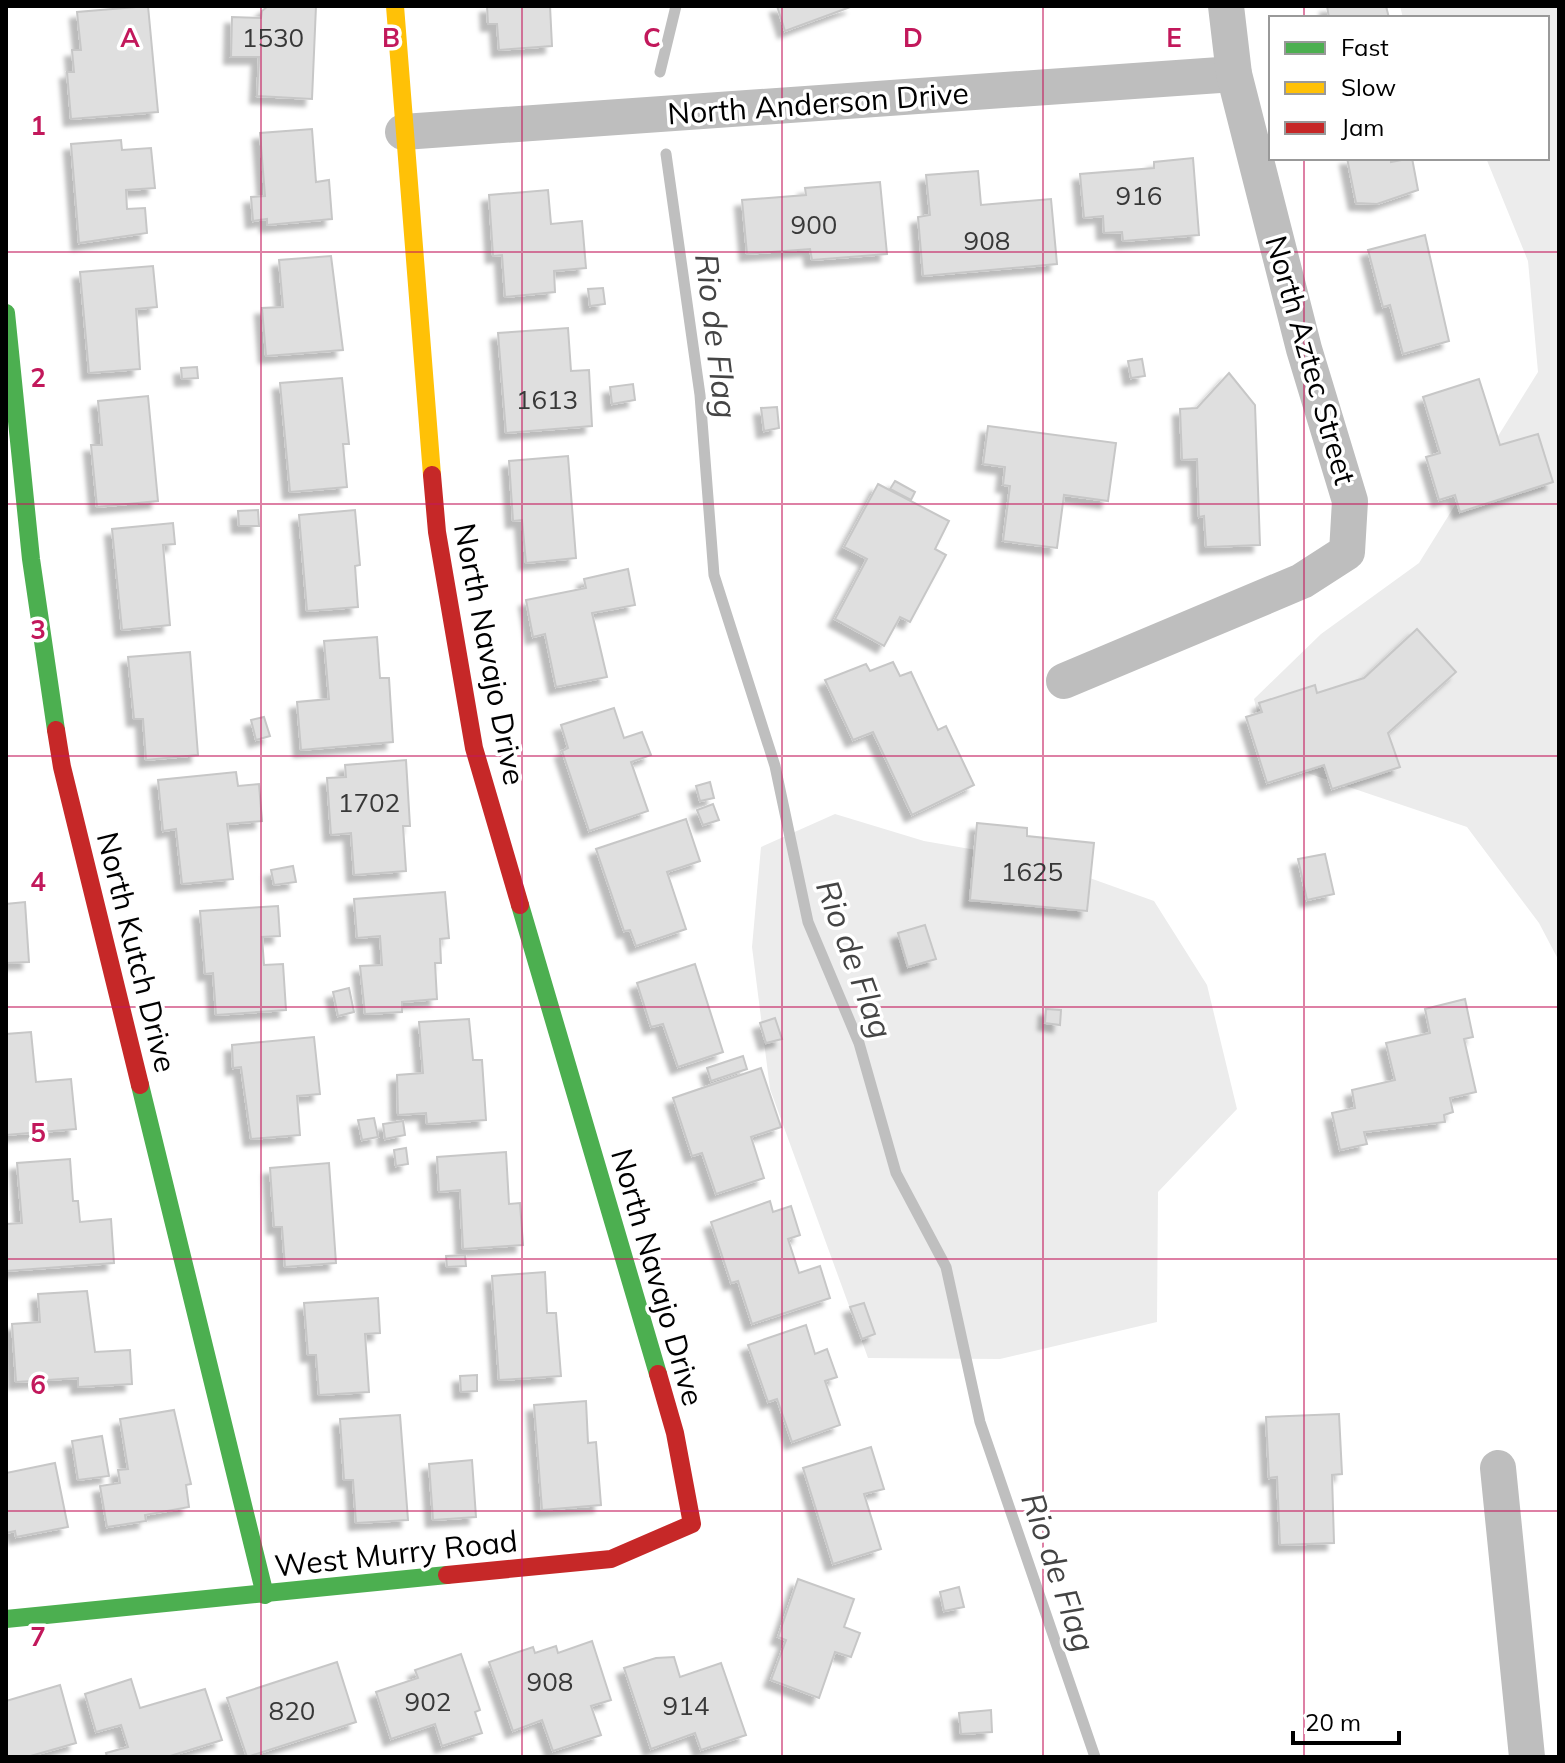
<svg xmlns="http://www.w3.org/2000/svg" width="1565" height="1763" font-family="Mulish,sans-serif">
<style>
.green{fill:#ececec}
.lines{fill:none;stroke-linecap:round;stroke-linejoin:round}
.stream{stroke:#bfbfbf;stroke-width:11}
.building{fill:#dfdfdf;stroke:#c7c7c7;stroke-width:2;filter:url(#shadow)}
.street{stroke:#bebebe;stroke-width:36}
.fast{stroke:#4caf50;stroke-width:18}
.slow{stroke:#ffc107;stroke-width:18}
.jam{stroke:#c62828;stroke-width:18}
.grid{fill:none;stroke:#c2185b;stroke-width:2;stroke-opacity:0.55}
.labels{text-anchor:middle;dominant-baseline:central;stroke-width:7;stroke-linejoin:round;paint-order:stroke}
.number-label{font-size:26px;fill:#383838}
.street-label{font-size:30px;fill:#000;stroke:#fff}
.water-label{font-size:32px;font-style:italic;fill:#444;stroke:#fff}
.grid-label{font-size:26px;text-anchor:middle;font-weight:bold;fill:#c2185b;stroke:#fff;stroke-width:7;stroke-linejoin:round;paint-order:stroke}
</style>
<defs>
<filter id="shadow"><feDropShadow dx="-7" dy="7" stdDeviation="2" flood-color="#0004"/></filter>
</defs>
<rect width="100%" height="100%" fill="#fff"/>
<g class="green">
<path d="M1400,6H1559V961L1539,923L1467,827L1269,760L1254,699L1321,634L1419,563L1538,372L1528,261L1486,158H1547V18H1403Z"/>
<path d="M835,814L924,841L1045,862L1154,901L1207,985L1237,1109L1158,1192L1157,1322L1000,1359L868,1358L770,1089L752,947L761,847Z"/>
</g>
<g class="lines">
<g class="stream">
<path d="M660,72L676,6"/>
<path d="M666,154L700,395L714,575L775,766L808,922L859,1043L896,1173L946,1267L980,1422L1095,1757"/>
</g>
</g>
<g class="building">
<path d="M148,6L158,112L71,119L67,72H74L72,50H81L77,12Z"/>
<path d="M268,6H316L312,99L257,96L259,57H231L232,17L261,18L262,11Z"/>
<path d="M487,6H550L552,46L499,50L497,24H488Z"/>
<path d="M777,6H853L785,31Z"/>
<path d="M1327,6H1386L1389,18H1329Z"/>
<path d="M312,129L316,182L329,180L332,219L267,225V219L253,221L251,197L265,196L260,133Z"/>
<path d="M121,140L122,150L151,148L155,188L126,190L127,209L145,208L147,233L79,243L71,144Z"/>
<path d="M1193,158L1199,235L1123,241L1122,232L1104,233L1103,216L1084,218L1080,174L1154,168V162Z"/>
<path d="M1347,158H1391V162L1412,158L1418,190L1377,204L1356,203Z"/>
<path d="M978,171L981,205L1051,199L1057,264L923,276L918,217L930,215L926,175Z"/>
<path d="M880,182L887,254L812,260L810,249L747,254L742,200L806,195L805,188Z"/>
<path d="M548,190L551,224L582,221L586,268L554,271L555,292L505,297L502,255L493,256L489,195Z"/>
<path d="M1425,235L1449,341L1403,354L1390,305L1383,307L1368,250Z"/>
<path d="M331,256L343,350L266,356L262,308L283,307L279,260Z"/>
<path d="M153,266L157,307L136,309L140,369L89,373L80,272Z"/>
<path d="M603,288L605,304L590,306L588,289Z"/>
<path d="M568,328L571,371L589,370L592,426L506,433L498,333Z"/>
<path d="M1142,359L1145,376L1131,378L1128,361Z"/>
<path d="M197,367L198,378L182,379L181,368Z"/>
<path d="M1229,373L1255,405L1260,545L1206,547L1204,516L1199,517L1197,459L1182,460L1180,409L1197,408Z"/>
<path d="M342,378L349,444H343L347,487L290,492L280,383Z"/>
<path d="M1479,379L1500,445L1538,434L1553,482L1460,512L1455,495L1439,500L1426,457L1440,453L1423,397Z"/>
<path d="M633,384L635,400L612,404L610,387Z"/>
<path d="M148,396L158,501L97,507L91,445H102L98,401Z"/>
<path d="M777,407L779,428L764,431L761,408Z"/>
<path d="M988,426L1116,443L1108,501L1064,495L1057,548L1003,541L1010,486L1003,485L1005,467L983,464Z"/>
<path d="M568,456L576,558L526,563L522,520L513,521L509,461Z"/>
<path d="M895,481L915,492L911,500L890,489Z"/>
<path d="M878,484L949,521L935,549L946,555L910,622L900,617L884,646L835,619L867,559L844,547Z"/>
<path d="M258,510L259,526H239L238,511Z"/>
<path d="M355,510L360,565L355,566L358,607L307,611L299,515Z"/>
<path d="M173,523L175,544L163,545L170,625L122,630L112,529Z"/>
<path d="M628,569L635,605L592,613L607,677L556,687L545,634L533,637L526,600L586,588L584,579Z"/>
<path d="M1417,629L1456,672L1388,733L1400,767L1332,789L1324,765L1267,783L1246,717L1262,712L1259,703L1315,685L1317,693L1364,678Z"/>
<path d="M377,637L380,678H389L393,742L301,750L297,702L329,699L324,641Z"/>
<path d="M190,652L198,755L146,760L143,719H134L128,657Z"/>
<path d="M893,662L900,676L911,672L938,730L946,726L974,785L912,815L873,732L853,740L825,680L866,664L870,671Z"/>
<path d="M614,708L624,738L642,732L651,755L631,762L648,811L589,831L562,751L568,748L561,725Z"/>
<path d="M264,717L270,736L256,740L251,720Z"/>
<path d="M406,760L410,826H403L406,871L354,875L351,833L331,835L327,778L346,777L345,765Z"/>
<path d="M236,772L238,786L259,784L262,821L227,824L233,879L182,884L176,829L163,831L158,780Z"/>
<path d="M710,782L714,798L700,801L696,786Z"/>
<path d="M713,804L719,820L703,825L697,810Z"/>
<path d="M686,819L700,861L667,872L686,929L636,946L630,930L624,931L596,849Z"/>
<path d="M977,823L1027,828V836L1094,843L1087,911L970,900Z"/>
<path d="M1325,854L1334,894L1307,900L1298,859Z"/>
<path d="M293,866L296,882L274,885L271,870Z"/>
<path d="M445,892L449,938L440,939L441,963H435L437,999L402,1002V1012L365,1014L360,966L382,965L380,936L357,938L354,899Z"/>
<path d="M25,902L29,962L6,963V904Z"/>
<path d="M278,906L280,936L262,937L264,965L283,964L286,1010L216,1015L213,973L205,974L200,911Z"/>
<path d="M925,925L936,959L908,967L898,933Z"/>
<path d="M695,964L723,1052L678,1067L663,1024L651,1027L637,983Z"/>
<path d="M349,988L354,1012L338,1016L333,992Z"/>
<path d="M1465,999L1473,1037L1464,1039L1476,1092L1450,1098L1453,1112L1444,1115L1445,1122L1364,1132L1367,1144L1340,1150L1332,1113L1355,1108L1352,1090L1395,1080L1386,1043L1430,1033L1425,1009Z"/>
<path d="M1046,1009L1061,1010L1060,1025L1045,1023Z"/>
<path d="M775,1018L782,1039L766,1043L760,1023Z"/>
<path d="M469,1019L473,1060H482L486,1120L427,1124L426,1113L398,1115L397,1075L423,1073L419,1022Z"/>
<path d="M31,1032L36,1082L71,1079L76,1129L6,1135V1034Z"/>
<path d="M314,1037L320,1094L297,1096L300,1135L251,1139L241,1067L233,1068L232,1045Z"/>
<path d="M743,1056L747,1069L711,1081L707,1068Z"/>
<path d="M761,1068L781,1127L751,1137L764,1178L716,1194L702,1153L692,1156L673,1098Z"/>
<path d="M374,1118L378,1137L362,1140L358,1120Z"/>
<path d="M403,1121L405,1135L385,1139L383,1124Z"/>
<path d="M406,1148L408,1164L396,1166L394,1150Z"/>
<path d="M506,1152L509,1204L520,1203L523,1245L463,1249L460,1190L439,1192L437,1157Z"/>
<path d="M70,1159L73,1201H78L80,1222L111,1219L114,1263L6,1271V1224L22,1223L17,1163Z"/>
<path d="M329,1163L336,1263L285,1267L282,1227H274L270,1168Z"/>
<path d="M770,1201L773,1212L791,1206L800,1235L788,1239L799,1273L820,1266L830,1298L752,1324L738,1281L731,1283L711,1222Z"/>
<path d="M465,1255L466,1266L447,1267L446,1256Z"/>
<path d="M545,1272L547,1313H556L561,1376L499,1380L492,1276Z"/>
<path d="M87,1291L95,1352L130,1350L132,1384L78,1387V1378L16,1382L12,1324L40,1322L38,1294Z"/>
<path d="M378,1298L380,1333L365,1334L369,1392L319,1395L316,1355H308L304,1303Z"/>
<path d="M864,1303L875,1334L862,1339L850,1307Z"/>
<path d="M806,1325L815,1354L827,1349L837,1377L825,1381L840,1425L792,1442L777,1399L768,1402L748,1345Z"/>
<path d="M477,1375V1391L461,1392L460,1376Z"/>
<path d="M586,1401L588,1443L596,1442L601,1505L542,1510L534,1405Z"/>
<path d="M174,1410L191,1484L186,1485L189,1507L145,1515L146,1521L107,1527L100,1486L120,1483L118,1470L128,1469L120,1419Z"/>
<path d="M1339,1414L1342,1474L1332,1475L1334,1543L1280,1545L1277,1477L1269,1478L1266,1417Z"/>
<path d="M400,1415L408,1520L356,1523L353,1480H344L340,1419Z"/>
<path d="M102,1436L109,1476L78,1480L72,1441Z"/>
<path d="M871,1447L884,1489L864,1494L881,1549L833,1564L803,1468Z"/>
<path d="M472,1460L476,1517L433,1520L429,1464Z"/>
<path d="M55,1463L68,1527L16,1537L15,1531L6,1533V1473Z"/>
<path d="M798,1579L854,1599L844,1627L860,1633L851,1657L835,1652L819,1698L771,1680L786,1640L778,1637Z"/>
<path d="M959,1587L964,1607L944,1611L940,1592Z"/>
<path d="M592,1641L611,1700L591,1706L601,1735L553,1751L542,1720L513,1731L489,1662L533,1647L535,1653L556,1646L558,1653Z"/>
<path d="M461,1654L480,1710L475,1712L482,1733L442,1746L435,1724L391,1739L376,1692L418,1678L415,1670Z"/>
<path d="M674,1657L680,1677L721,1663L746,1735L701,1750L695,1733L651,1749L624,1668L656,1658Z"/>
<path d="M337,1662L356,1722L247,1757L227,1698Z"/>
<path d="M131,1679L140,1708L205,1689L222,1740L167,1757H107L106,1753L128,1747L121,1725L96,1732L85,1694Z"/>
<path d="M60,1685L76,1743L27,1757H6V1701Z"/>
<path d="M991,1710L992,1732L961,1734L959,1713Z"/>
</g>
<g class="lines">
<g class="street">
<path d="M403,132L1234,74"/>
<path d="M1064,681L1302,581L1347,552L1350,501L1304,349L1234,74L1226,6"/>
<path d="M1498,1468L1527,1757"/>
</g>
<g class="fast">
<path d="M6,313L31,559L56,730"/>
<path d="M520,905L658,1374"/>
<path d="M140,1085L265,1595"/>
<path d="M6,1619L447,1575"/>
</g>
<path class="slow" d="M395,6L432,475"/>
<g class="jam">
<path d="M432,475L437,532L474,748L520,905"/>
<path d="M56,730L62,767L140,1085"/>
<path d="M447,1575L611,1559L692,1524L675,1433L658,1374"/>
</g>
</g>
<path class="grid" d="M261,6V1757M522,6V1757M782,6V1757M1043,6V1757M1304,6V18M1304,158V1757M6,252H1559M6,504H1559M6,756H1559M6,1007H1559M6,1259H1559M6,1511H1559"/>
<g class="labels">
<g class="number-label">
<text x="273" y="37">1530</text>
<text x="1139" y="195">916</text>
<text x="814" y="224">900</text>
<text x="987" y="240">908</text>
<text x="547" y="399">1613</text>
<text x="369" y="802">1702</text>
<text x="1032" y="871">1625</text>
<text x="550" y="1681">908</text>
<text x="428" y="1701">902</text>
<text x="686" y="1705">914</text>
<text x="292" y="1710">820</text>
</g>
<g class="street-label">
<text transform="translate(818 103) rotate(-4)">North Anderson Drive</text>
<text transform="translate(1311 360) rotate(74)">North Aztec Street</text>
<text transform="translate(490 654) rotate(79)">North Navajo Drive</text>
<text transform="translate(137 952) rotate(76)">North Kutch Drive</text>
<text transform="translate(658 1277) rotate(74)">North Navajo Drive</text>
<text transform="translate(396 1553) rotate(-6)">West Murry Road</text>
</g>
<g class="water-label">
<text transform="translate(717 336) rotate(83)">Rio de Flag</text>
<text transform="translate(855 959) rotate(70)">Rio de Flag</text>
<text transform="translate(1059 1572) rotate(71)">Rio de Flag</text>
</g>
</g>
<g class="grid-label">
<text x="130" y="47">A</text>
<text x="391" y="47">B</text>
<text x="652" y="47">C</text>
<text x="913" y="47">D</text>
<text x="1174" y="47">E</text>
<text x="38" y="135">1</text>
<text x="38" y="387">2</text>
<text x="38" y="639">3</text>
<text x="38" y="891">4</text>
<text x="38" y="1142">5</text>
<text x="38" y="1394">6</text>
<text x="38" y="1646">7</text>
</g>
<rect width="1565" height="1763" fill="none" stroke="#000000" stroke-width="16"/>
<rect x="1269" y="16" width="280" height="144" fill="#ffffff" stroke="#999999" stroke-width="2"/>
<rect x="1285" y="42" width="40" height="12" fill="#4caf50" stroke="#999999" stroke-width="2"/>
<text x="1341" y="56" font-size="24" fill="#000000">Fast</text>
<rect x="1285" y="82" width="40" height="12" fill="#ffc107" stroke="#999999" stroke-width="2"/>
<text x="1341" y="96" font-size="24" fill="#000000">Slow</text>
<rect x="1285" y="122" width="40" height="12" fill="#c62828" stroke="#999999" stroke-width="2"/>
<text x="1341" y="136" font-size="24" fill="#000000">Jam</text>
<path d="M1293 1731v12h106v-12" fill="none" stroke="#000000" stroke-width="4"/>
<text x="1305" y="1731" font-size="24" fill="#000000" stroke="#ffffff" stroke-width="6" paint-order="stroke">20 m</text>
</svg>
